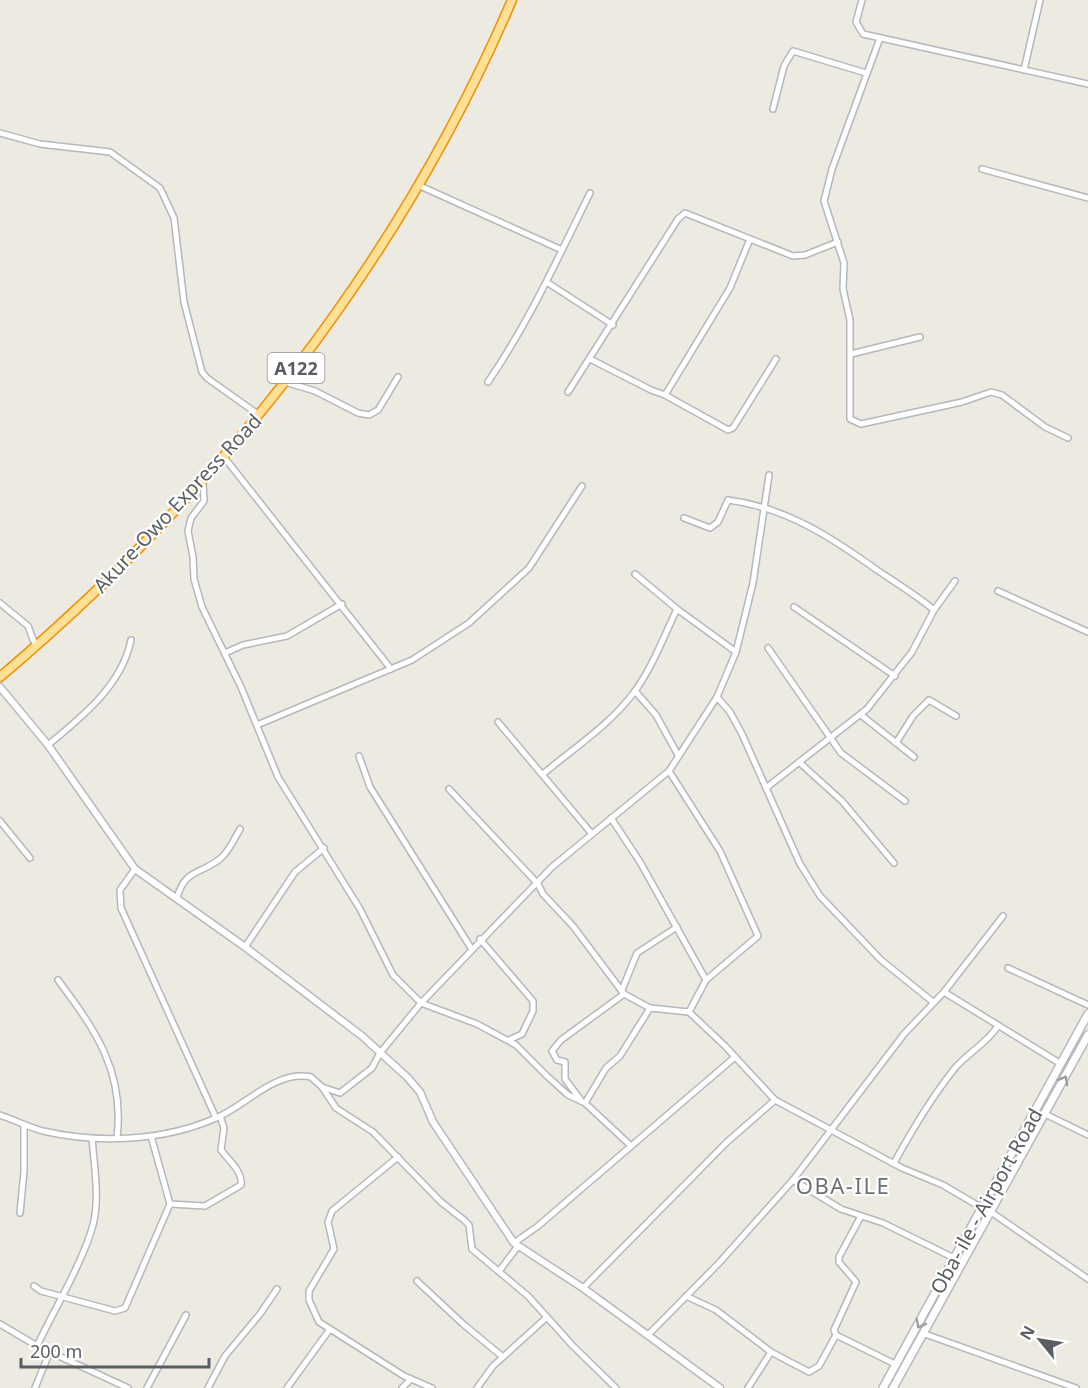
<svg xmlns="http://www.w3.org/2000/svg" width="1088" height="1388" font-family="'Noto Sans',sans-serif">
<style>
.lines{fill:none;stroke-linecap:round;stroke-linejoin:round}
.minor-casing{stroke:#b4b8bc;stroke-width:8}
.tertiary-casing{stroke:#b4b8bc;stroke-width:9}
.secondary-casing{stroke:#b5b9be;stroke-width:10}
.trunk-casing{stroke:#ef9100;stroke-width:11}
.minor{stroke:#fff;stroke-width:5}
.tertiary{stroke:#fff;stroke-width:6}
.secondary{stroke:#fff;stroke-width:7}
.trunk{stroke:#ffe096;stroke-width:8}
.oneway{stroke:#9c9ea1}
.labels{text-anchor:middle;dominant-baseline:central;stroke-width:4.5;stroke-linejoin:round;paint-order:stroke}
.shield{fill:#fff;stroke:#8c8e92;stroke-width:1.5}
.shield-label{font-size:18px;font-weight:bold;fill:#5a5e63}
.street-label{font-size:20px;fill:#5a5e63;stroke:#fff}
.quarter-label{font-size:22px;letter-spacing:1.5px;fill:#6b7175;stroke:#fff}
</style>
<rect width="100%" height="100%" fill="#edeae1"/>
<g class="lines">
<g class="minor-casing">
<g id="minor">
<path d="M862,0L856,22L863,34L1088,84"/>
<path d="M880,38L832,169L824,201L844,263L843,289L850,320V419L861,424L962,402L991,392L1002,395L1045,427L1068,438"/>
<path d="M1024,70L1040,0"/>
<path d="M773,109L784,66L793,51L866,73"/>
<path d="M0,133L40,144L110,152L160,188L174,218L184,302L202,372L207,378L259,415"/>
<path d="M982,169L1088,198"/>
<path d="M418,185L562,250"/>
<path d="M548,283L613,325"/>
<path d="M851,354L920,337"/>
<path d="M590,359L651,390L665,395L730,288L750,239"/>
<path d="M285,382L315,391L358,413L369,415L378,410L398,377"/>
<path d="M488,382C529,322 558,258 590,193"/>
<path d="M568,392L678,219L685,213L793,256L805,255L838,242"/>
<path d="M665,395L728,430L733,428L776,359"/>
<path d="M224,457L391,669"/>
<path d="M203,482L204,501L191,518L188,531L193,557L194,579L202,607L241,687L278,777L360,909L393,975L421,1003L477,1024L516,1045L547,1076L568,1095L585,1103L630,1145"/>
<path d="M684,518L710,528L718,522L728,500C785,507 831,537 877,570C896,583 916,595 934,610L912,652L867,709L766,788"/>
<path d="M635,574L677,609L736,652"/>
<path d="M998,591L1088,632"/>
<path d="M0,603L28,626L36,647"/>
<path d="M794,607L895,676"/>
<path d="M934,610L955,581"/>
<path d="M768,648L841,753L905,801"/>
<path d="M225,653L243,645L287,636L342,604"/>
<path d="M635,691L656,715L678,755"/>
<path d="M717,697L730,712L742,734L800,864L820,896L881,960L933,1002"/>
<path d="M861,715L914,757"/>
<path d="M498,722L592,834"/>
<path d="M257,725L412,660L469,623L529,568L582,486"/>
<path d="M896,743L913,716L929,700L956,716"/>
<path d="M48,745C83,716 122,685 131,640"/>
<path d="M359,756L370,787L471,948"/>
<path d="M800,763L842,801L894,863"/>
<path d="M669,771L720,851L758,936L706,980L689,1012L725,1046L775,1100L902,1168L943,1185L982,1208"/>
<path d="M543,774C574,748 611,724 635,691C653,666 664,636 677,609"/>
<path d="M449,789L538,884L543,894L573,926L624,994L650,1008L689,1012"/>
<path d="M611,818L640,862L706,980"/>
<path d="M0,821L30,858"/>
<path d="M135,869L120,890L121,908L216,1118"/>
<path d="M177,898C185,868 201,875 221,858C229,851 235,838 240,829"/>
<path d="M480,939L533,1001V1011L522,1034L509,1040"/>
<path d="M245,947L295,872L324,848"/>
<path d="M1008,968L1088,1005"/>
<path d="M58,980C96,1031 125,1072 117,1138"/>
<path d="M622,990L637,953L677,927"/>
<path d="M944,992L1061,1064"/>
<path d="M322,1087L340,1093L372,1068L380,1053L421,1003L552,867L669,771L717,697L736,652L753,583L769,475"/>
<path d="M580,1099L565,1079V1062L557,1060L552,1051L561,1040L624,994"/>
<path d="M585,1103L606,1068L620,1056L650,1008"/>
<path d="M1045,1114L1088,1135"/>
<path d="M0,1115C15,1120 28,1127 43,1131C99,1144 164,1141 216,1118C247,1105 275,1070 311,1077L322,1087L336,1108L373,1132L441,1202L464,1220L469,1225L472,1249L528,1296L573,1346L616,1388"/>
<path d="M398,1157L332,1211L328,1222L334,1249L309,1291V1300L319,1322L404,1376L432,1388"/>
<path d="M894,1163C912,1130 931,1098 955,1068C969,1052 986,1044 998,1026"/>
<path d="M793,1180L841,1209L883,1223L954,1258"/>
<path d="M170,1204L205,1206L241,1185C243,1171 228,1160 221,1150L224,1128L220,1116"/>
<path d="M991,1212L1088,1279"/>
<path d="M20,1213L24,1171V1125"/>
<path d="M861,1216L839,1257V1262L856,1282L834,1330L836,1335L897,1365"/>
<path d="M514,1243L538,1226L735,1057"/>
<path d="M500,1270L518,1246"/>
<path d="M417,1281L463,1324L503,1357"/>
<path d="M34,1286L41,1291L115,1311L125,1308L170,1204L151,1136"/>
<path d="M583,1288L727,1142L775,1100"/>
<path d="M686,1296L716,1310L771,1352L809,1372L819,1366L836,1335"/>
<path d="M0,1324L37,1346L128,1388"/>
<path d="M925,1334L1076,1388"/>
<path d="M648,1335L719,1263L793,1180L904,1034L944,992L1003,916"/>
<path d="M37,1346C54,1310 83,1262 93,1225C100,1198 94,1165 92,1138"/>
<path d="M35,1388L50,1351"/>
<path d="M147,1388L186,1315"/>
<path d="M208,1388L225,1356L260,1314L277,1289"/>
<path d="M287,1388L330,1329"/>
<path d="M402,1388L411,1379"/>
<path d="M477,1388L493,1366L546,1318"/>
<path d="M748,1388L771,1352"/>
</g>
</g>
<g class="tertiary-casing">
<path id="tertiary" d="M0,687L48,745L135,869L245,947L362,1036L407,1077L420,1092L433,1122L514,1243L583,1288L720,1388"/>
</g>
<g class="secondary-casing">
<g id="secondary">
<path d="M883,1388L1088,1014"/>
<path d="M893,1388L1088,1035"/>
</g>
</g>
<g class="trunk-casing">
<path id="trunk" d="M0,677C217,494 400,262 512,0"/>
</g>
<use href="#minor" class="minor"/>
<use href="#tertiary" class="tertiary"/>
<use href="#secondary" class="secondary"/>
<use href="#trunk" class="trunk"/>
</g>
<defs><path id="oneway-chevron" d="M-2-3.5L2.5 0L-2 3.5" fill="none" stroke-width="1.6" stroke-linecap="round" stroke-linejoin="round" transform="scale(1.5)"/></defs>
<g class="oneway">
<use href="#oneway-chevron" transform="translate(1064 1080) rotate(-61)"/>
<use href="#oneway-chevron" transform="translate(920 1324) rotate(118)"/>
</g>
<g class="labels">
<rect class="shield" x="267.5" y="353" width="57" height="30" rx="4.5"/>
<g class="shield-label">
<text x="296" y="368">A122</text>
</g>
<g class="street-label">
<text transform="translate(177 503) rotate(-47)">Akure-Owo Express Road</text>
<text transform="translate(986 1201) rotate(-61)">Oba- ile - Airport Road</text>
</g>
<g class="quarter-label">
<text x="843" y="1185">OBA-ILE</text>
</g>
</g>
<g transform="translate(1040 1340) rotate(300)" stroke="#ffffff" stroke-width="4.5" paint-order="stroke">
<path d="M0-4.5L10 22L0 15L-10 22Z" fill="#5a5e63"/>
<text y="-9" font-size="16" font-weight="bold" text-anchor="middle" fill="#5a5e63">N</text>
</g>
<path d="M21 1358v9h188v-9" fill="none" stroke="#5a5e63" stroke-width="3"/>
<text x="30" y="1358" font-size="18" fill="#5a5e63" stroke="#ffffff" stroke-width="4.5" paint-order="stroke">200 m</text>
</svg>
